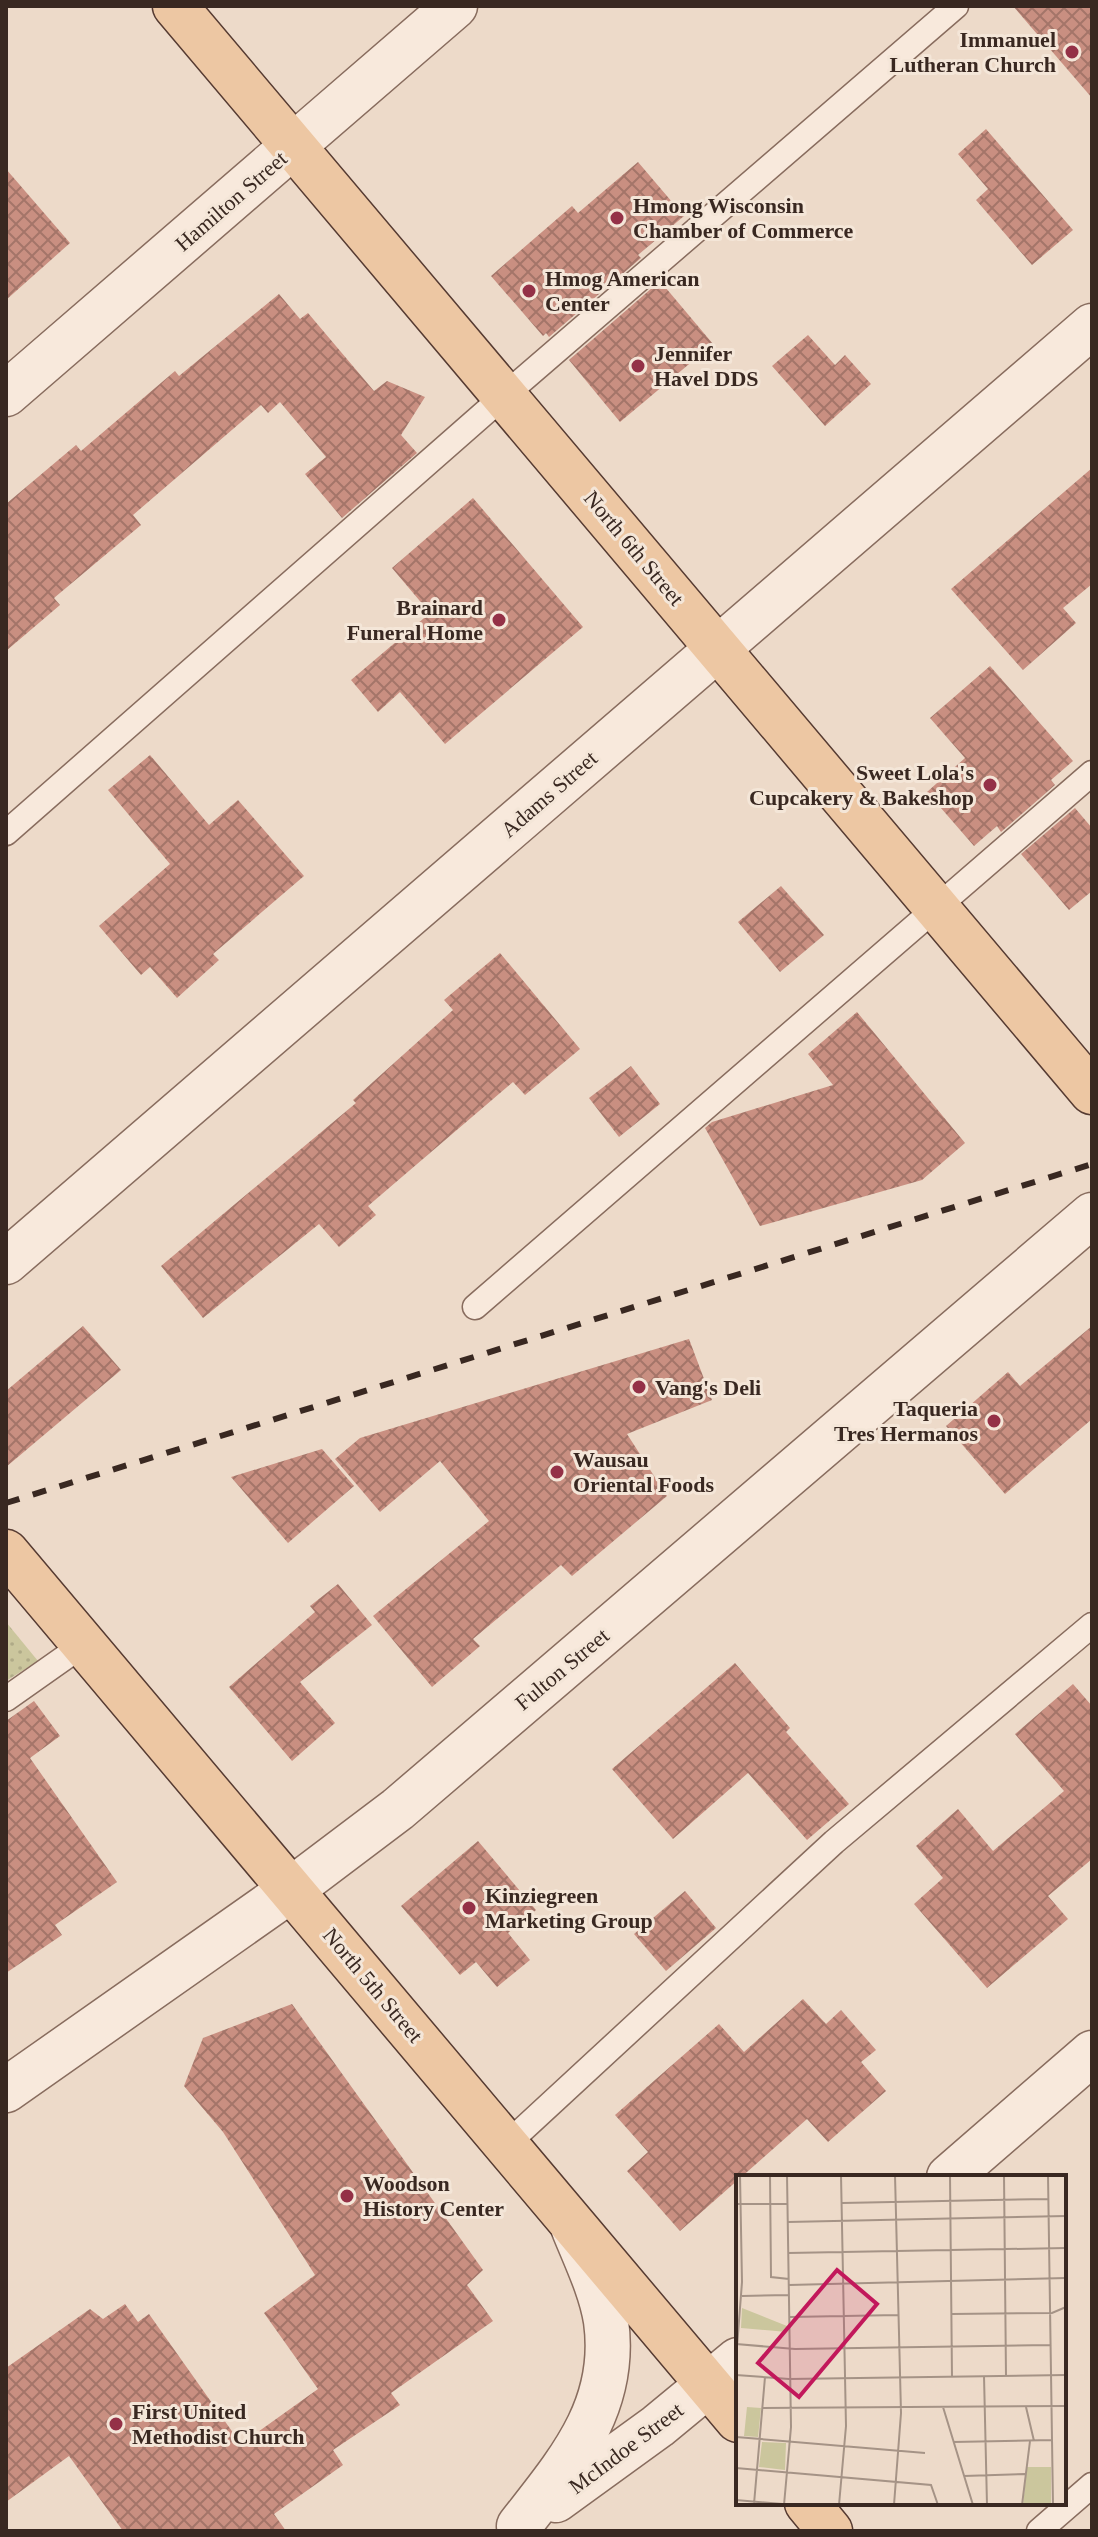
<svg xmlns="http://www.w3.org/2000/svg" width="1098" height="2537" font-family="Georgia,serif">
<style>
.green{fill:url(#green-dots)}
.building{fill:url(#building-cross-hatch)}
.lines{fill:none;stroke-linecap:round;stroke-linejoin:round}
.service-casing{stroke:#886c5e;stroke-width:27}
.minor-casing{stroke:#886c5e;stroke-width:47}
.tertiary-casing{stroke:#886c5e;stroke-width:47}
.primary-casing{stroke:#563b32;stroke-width:47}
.service{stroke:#f8e9dc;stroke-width:24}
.minor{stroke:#f8e9dc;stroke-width:44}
.tertiary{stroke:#f8e9dc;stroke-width:44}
.primary{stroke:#edc7a3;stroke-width:44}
.rail{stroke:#392821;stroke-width:6;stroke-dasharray:14 14;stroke-linecap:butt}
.poi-dot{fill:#943147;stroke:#f4e6d8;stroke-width:3}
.labels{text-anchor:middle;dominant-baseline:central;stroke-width:6;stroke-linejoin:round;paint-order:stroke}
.poi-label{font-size:22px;font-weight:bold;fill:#392821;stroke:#f4e6d8;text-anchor:start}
.street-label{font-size:22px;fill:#392821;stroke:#f4e6d8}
.inset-road{fill:none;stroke:#a59386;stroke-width:2}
.view{fill:#c2185b;fill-opacity:0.15;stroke:#c2185b;stroke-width:4}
.inset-edge{fill:none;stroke:#392821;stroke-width:4}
</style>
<defs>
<pattern id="green-dots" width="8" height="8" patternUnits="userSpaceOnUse" patternTransform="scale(2)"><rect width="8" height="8" fill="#cbc69d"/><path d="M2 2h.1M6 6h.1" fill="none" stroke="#afaa87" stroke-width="1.8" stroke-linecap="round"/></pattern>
<pattern id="building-cross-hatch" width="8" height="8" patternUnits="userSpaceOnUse" patternTransform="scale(2)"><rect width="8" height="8" fill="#c98f81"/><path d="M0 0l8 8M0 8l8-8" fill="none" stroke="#a47569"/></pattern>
</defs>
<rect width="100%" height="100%" fill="#eddac9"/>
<path class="green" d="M6,1622L38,1661L6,1681Z"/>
<g class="building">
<path d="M1013,6H1092V98Z"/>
<path d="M986,129L1073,230L1032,265L976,200L988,189L958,154Z"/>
<path d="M638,162L684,216L638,255L641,258L549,337L546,333L543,336L491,276L572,206L578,213Z"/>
<path d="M6,169L70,243L6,300Z"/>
<path d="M660,281L713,344L620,422L569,360Z"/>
<path d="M279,294L300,319L308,313L374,391L387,381L425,397L401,435L417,453L342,518L305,474L326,457L280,402L268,413L261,405L133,515L141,525L54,598L60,605L6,651V504L76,445L81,451L175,371L179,376Z"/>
<path d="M808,335L835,365L845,355L871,384L825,426L772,366Z"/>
<path d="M1092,468V584L1063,608L1076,623L1023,670L951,589Z"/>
<path d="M473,498L583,627L445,744L400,692L378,712L351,680L430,613L392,568Z"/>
<path d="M990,666L1073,761L1051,780L1055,785L1001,832L997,826L974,846L927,792L965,758L930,718Z"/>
<path d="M150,755L209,825L238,800L304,876L213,954L219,960L177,998L150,967L141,975L99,926L170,864L108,790Z"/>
<path d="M1075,808L1092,828V891L1069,910L1021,854Z"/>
<path d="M781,886L824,935L780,972L738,922Z"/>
<path d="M500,953L580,1049L525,1095L513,1082L368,1206L376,1215L339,1247L319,1224L203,1318L161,1266L356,1103L353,1100L453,1010L444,1000Z"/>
<path d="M857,1012L965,1143L922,1180L760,1226L705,1128L712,1122L833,1085L808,1054Z"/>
<path d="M631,1066L660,1104L619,1137L589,1098Z"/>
<path d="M83,1326L121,1370L6,1467V1391Z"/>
<path d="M1092,1326V1419L1005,1494L946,1426L1008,1372L1020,1386Z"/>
<path d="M689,1339L712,1400L627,1434L667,1496L572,1576L561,1565L473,1639L480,1646L432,1687L373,1616L489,1521L440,1461L380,1512L335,1459L360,1438Z"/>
<path d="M322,1449L354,1486L288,1543L231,1477Z"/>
<path d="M338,1584L372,1625L300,1682L335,1723L292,1761L229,1687L315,1612L310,1606Z"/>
<path d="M735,1663L790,1728L786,1732L849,1804L807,1840L748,1773L673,1839L612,1769Z"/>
<path d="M1073,1684L1092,1706V1859L1048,1896L1068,1919L987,1988L914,1904L943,1878L916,1846L958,1809L993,1851L1064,1791L1015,1734Z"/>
<path d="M34,1701L60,1736L30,1758L117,1882L55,1925L62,1935L6,1973V1721Z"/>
<path d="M478,1841L536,1910L508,1933L530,1960L497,1987L476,1962L460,1975L401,1906Z"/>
<path d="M685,1891L716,1928L666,1971L634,1934Z"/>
<path d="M803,1999L826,2024L841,2010L876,2050L861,2062L886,2091L828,2142L807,2119L680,2231L627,2171L648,2152L615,2115L719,2024L744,2052Z"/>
<path d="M292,2004L483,2270L467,2285L493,2321L391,2393L400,2405L333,2450L343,2465L274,2514L286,2531H123L69,2456L6,2502V2368L90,2309L103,2319L125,2304L138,2322L149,2314L241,2444L318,2389L264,2313L315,2275L223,2132L184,2086L203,2038Z"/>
</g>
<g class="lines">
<g class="service-casing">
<g id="service">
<path d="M6,833L505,395L956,6"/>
<path d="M475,1307L1092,773"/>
<path d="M6,1699L84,1644"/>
<path d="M507,2144L834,1842L1092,1625"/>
<path d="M1039,2531L1092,2485"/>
</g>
</g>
<g class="minor-casing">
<g id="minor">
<path d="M6,394L455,6"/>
<path d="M6,1262L1092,326"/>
<path d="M6,2090L292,1889L398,1809L1092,1215"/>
</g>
</g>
<g class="tertiary-casing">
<g id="tertiary">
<path d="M949,2177L1092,2053"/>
<path d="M556,2500L658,2426L738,2360"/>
<path d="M519,2526C568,2463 618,2407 606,2321C601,2289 585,2257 573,2227"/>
</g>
</g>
<g class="primary-casing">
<g id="primary">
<path d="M175,6L1092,1092"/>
<path d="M6,1552L738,2420"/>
<path d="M807,2503L830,2531"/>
</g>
</g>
<use href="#service" class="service"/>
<use href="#minor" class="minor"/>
<use href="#tertiary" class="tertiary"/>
<use href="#primary" class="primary"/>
<path class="rail" d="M6,1503L1092,1164"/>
</g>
<g class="poi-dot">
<circle cx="1072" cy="52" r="8"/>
<circle cx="617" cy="218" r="8"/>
<circle cx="529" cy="291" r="8"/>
<circle cx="638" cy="366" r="8"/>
<circle cx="499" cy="620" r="8"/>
<circle cx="990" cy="785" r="8"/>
<circle cx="639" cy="1387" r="8"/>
<circle cx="994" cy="1421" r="8"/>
<circle cx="557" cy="1472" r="8"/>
<circle cx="469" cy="1908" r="8"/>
<circle cx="347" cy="2196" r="8"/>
<circle cx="116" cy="2424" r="8"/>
</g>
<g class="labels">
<g class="poi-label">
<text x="1056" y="39" text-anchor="end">Immanuel<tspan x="1056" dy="25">Lutheran Church</tspan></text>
<text x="633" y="205">Hmong Wisconsin<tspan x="633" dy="25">Chamber of Commerce</tspan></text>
<text x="545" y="278">Hmog American<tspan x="545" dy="25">Center</tspan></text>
<text x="654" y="353">Jennifer<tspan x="654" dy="25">Havel DDS</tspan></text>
<text x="483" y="607" text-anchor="end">Brainard<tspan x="483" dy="25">Funeral Home</tspan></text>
<text x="974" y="772" text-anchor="end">Sweet Lola's<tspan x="974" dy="25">Cupcakery &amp; Bakeshop</tspan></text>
<text x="655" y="1387">Vang's Deli</text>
<text x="978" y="1408" text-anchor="end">Taqueria<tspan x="978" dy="25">Tres Hermanos</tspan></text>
<text x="573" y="1459">Wausau<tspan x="573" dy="25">Oriental Foods</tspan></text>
<text x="485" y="1895">Kinziegreen<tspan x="485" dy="25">Marketing Group</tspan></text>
<text x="363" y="2183">Woodson<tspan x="363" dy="25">History Center</tspan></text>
<text x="132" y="2411">First United<tspan x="132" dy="25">Methodist Church</tspan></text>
</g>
<g class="street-label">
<text transform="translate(231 201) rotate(-41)">Hamilton Street</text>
<text transform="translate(634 548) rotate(50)">North 6th Street</text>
<text transform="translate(549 794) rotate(-41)">Adams Street</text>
<text transform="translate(562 1669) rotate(-40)">Fulton Street</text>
<text transform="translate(373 1985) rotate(50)">North 5th Street</text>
<text transform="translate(626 2448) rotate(-37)">McIndoe Street</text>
</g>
</g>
<g transform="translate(736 2175)">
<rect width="330" height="330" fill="#eddac9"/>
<path d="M6,133L51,151V157L5,153ZM11,232L25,233L22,262L8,261ZM26,267L50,268L49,295L23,292ZM291,292H315V330H287Z" fill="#cbc69d"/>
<path class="inset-road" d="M34,0L35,102L53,104M214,0L216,202M268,0L270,201M312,0L317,330M106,28L312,24M0,29H51M52,47L330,41M52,78L330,73M53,110L330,103M6,121L53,120M216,139L316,138L330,132M54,142L162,140M0,169L59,174L314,170M0,185L6,107L4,0M0,200L53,204L330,200M248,201L251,330M207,232L237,330M290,232L298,266M26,233L330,231M0,262L189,278M217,267L316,265M0,293L195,310L202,330M228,301L289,299M0,325L58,330M18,329L29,202M48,330L55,252L51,0M103,330L110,251L105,0M158,330L165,238L159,0M286,330L294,266"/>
<path class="view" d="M101,95L141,129L63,222L22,188Z"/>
<rect width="330" height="330" class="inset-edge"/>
</g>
<rect width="1098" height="2537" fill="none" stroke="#392821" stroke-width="16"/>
</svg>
